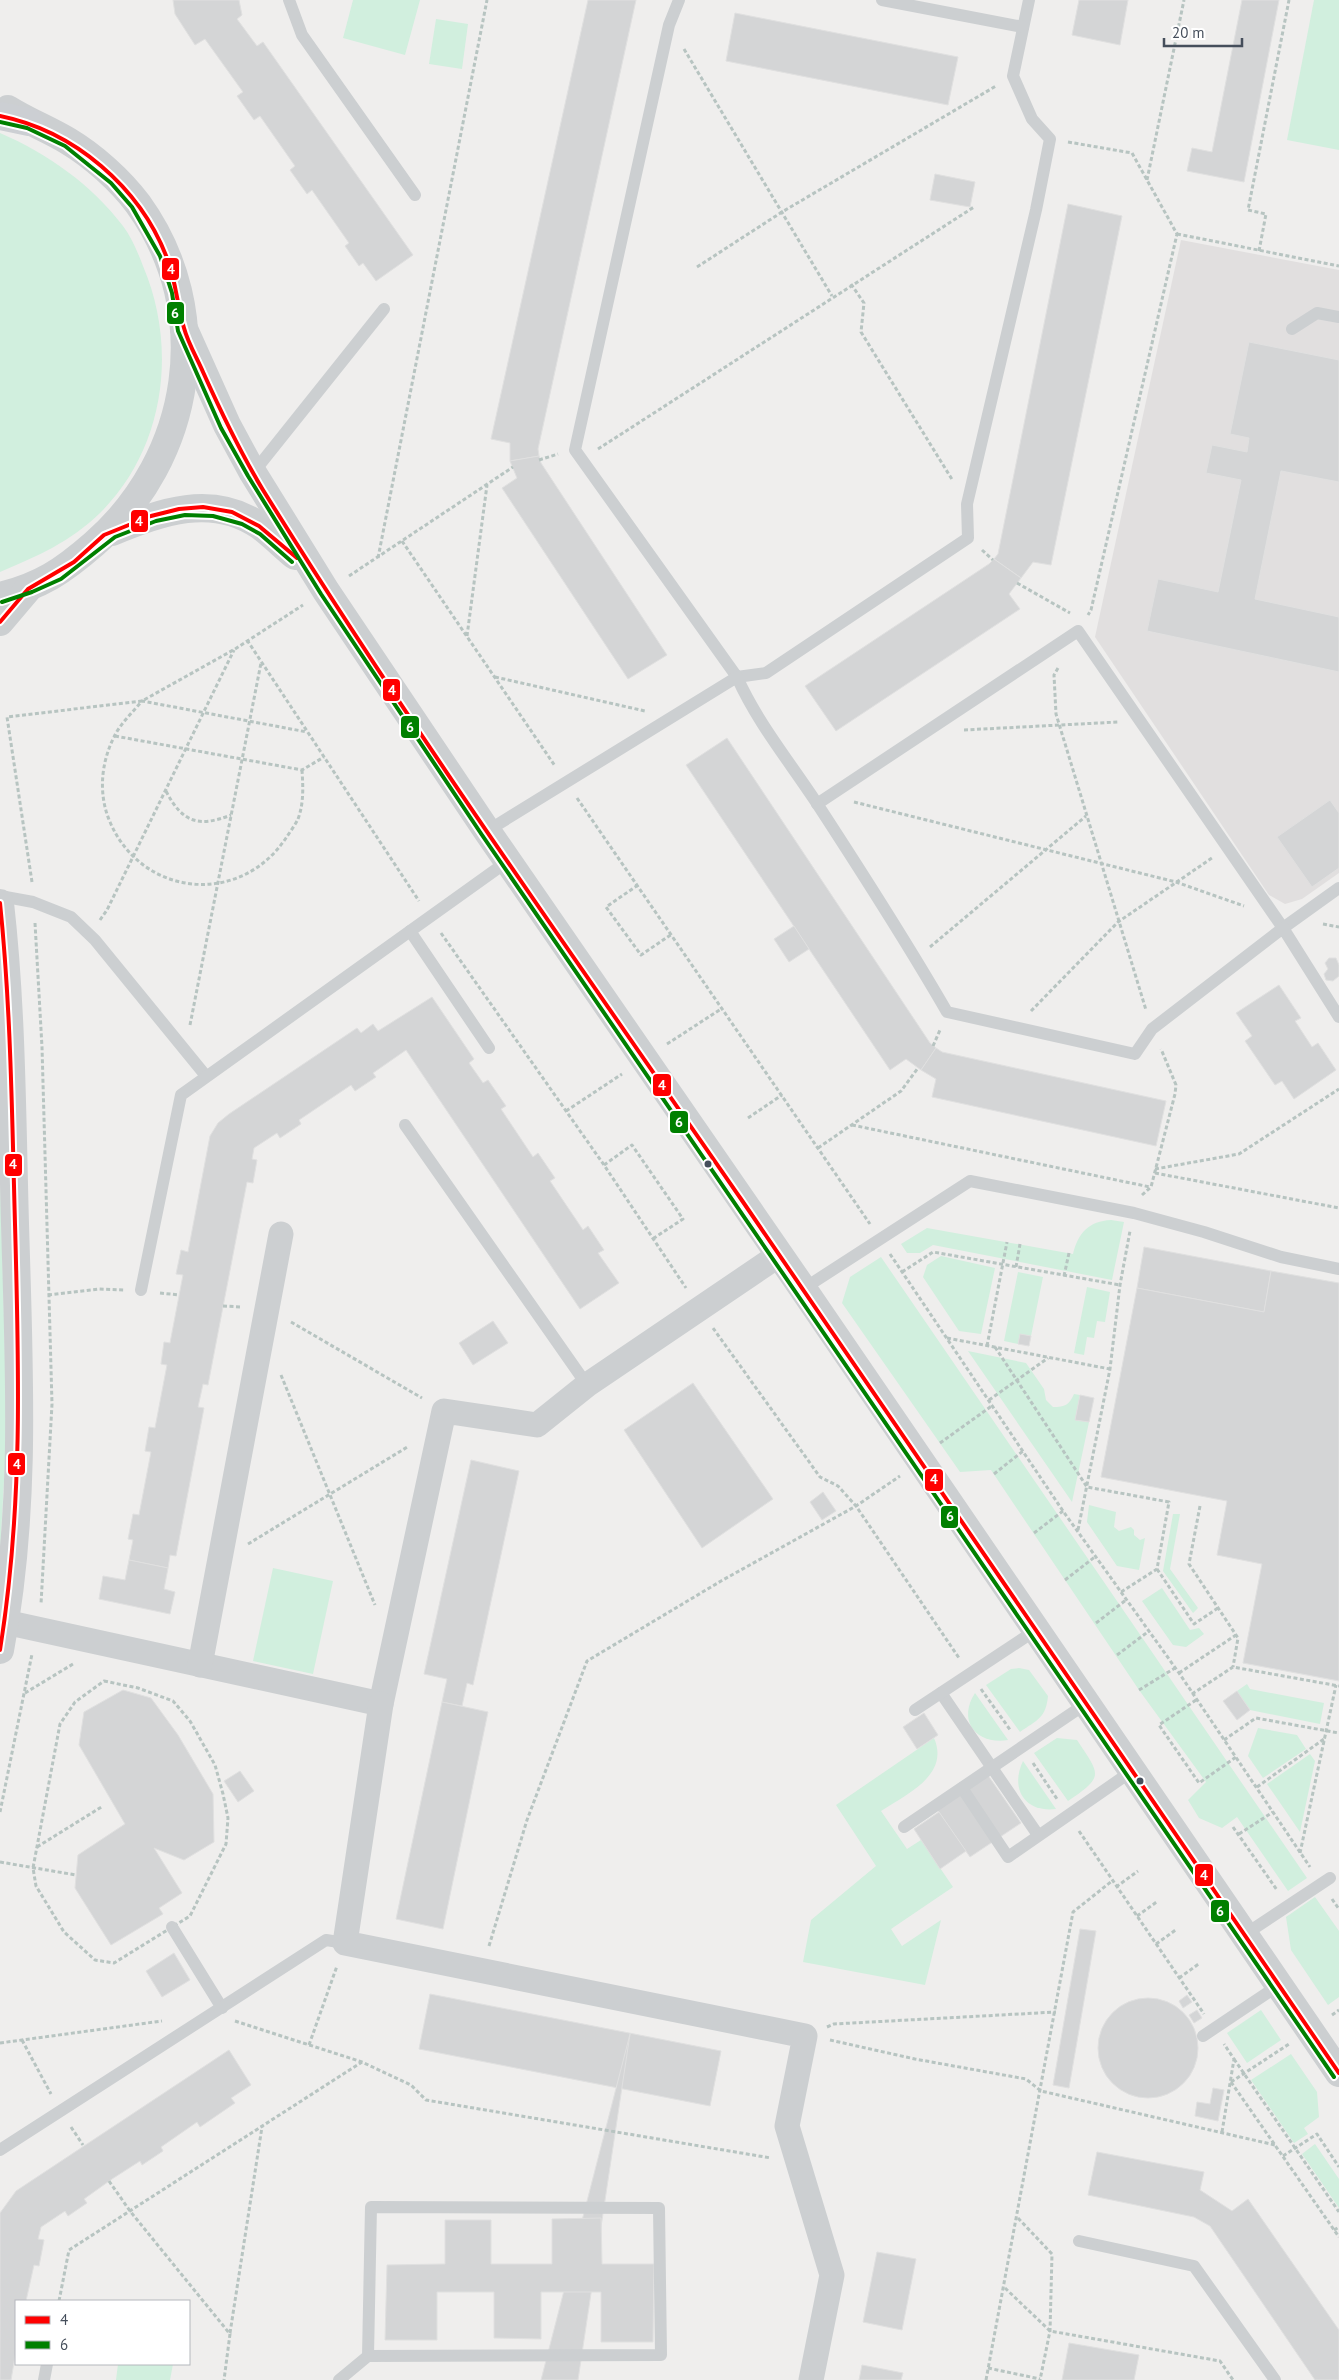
<svg xmlns="http://www.w3.org/2000/svg" width="1339" height="2380" font-family="'PT Sans',sans-serif">
<style>
.education{fill:#e1dfdf}
.green{fill:#d1efde}
.building{fill:#d4d5d6;stroke:#e0e0e0}
.lines{fill:none;stroke-linecap:round;stroke-linejoin:round}
.path{stroke:#b7c4c1;stroke-width:3;stroke-dasharray:4 2.5;stroke-linecap:butt}
.service{stroke:#cccfd1;stroke-width:12}
.minor{stroke:#cccfd1;stroke-width:25}
.tertiary{stroke:#cccfd1;stroke-width:28}
.secondary{stroke:#cccfd3;stroke-width:28}
.bus-1-casing{stroke:#fff;stroke-width:8}
.bus-2-casing{stroke:#fff;stroke-width:8}
.bus-1{stroke:#f00;stroke-width:4}
.bus-2{stroke:#008000;stroke-width:4}
.bus-dot{fill:#454e5b;stroke:#fff;stroke-width:2}
.line-badge{stroke:#fff;stroke-width:2}
.badge-label{font-size:14px;text-anchor:middle;font-weight:bold;fill:#fff}
</style>
<rect width="100%" height="100%" fill="#efeeed"/>
<path class="education" d="M1181,240L1339,270V873L1302,899L1285,904L1269,895L1095,637Z"/>
<g class="green">
<path d="M353,0H420L405,55L343,38Z"/>
<path d="M1314,0H1339V150L1287,140Z"/>
<path d="M436,19L468,24L462,69L429,64Z"/>
<path d="M0,133C47,153 92,185 123,226C132,238 138,253 143,266C178,348 165,449 100,513C70,542 38,556 0,572Z"/>
<path d="M0,1172L7,1426L0,1554Z"/>
<path d="M1111,1220L1124,1222L1112,1280L933,1245L920,1253H907L901,1244L927,1228L1073,1254C1078,1233 1089,1221 1111,1220Z"/>
<path d="M941,1256L995,1268L981,1334L959,1331L923,1277L927,1265Z"/>
<path d="M881,1257L1307,1878L1288,1891L1237,1817L1222,1828L1199,1818L1188,1800L1206,1782L1139,1690L991,1470L960,1472L842,1303L850,1277Z"/>
<path d="M1018,1272L1043,1277L1031,1336L1020,1334L1018,1344L1004,1341Z"/>
<path d="M1087,1287L1110,1292L1105,1322L1097,1321L1094,1338L1087,1337L1084,1355L1074,1353Z"/>
<path d="M968,1351L1026,1363L1044,1389L1046,1400L1053,1407C1065,1407 1069,1405 1074,1394L1080,1395L1075,1420L1089,1422L1072,1502Z"/>
<path d="M1089,1505L1116,1512L1114,1527L1119,1531L1131,1527L1134,1530V1535L1140,1540L1145,1538L1139,1570L1117,1566L1087,1522Z"/>
<path d="M1173,1514H1180L1170,1569L1198,1608L1193,1613L1163,1571Z"/>
<path d="M273,1568L333,1581L313,1674L253,1661Z"/>
<path d="M1162,1588L1190,1630L1199,1628L1204,1634L1186,1647L1173,1645L1142,1601Z"/>
<path d="M1019,1668L1029,1670L1048,1696C1046,1718 1037,1720 1020,1732L986,1685L1011,1669Z"/>
<path d="M1247,1684L1250,1689L1324,1703L1320,1724L1250,1710L1237,1691Z"/>
<path d="M975,1693L1008,1740C976,1745 957,1721 975,1693Z"/>
<path d="M1258,1728L1297,1735L1306,1749L1263,1778L1248,1756Z"/>
<path d="M934,1738C950,1775 907,1794 881,1811L907,1849L921,1840L953,1887L891,1929L902,1946L941,1920L925,1985L803,1962L811,1920L876,1866L836,1805Z"/>
<path d="M1057,1738L1077,1740C1100,1775 1105,1776 1068,1801L1034,1753Z"/>
<path d="M1310,1754L1315,1761L1300,1832L1267,1784Z"/>
<path d="M1023,1761L1056,1809C1024,1813 1010,1788 1023,1761Z"/>
<path d="M1315,1897L1339,1931V1997L1328,2005L1291,1950L1286,1917Z"/>
<path d="M1261,2010L1281,2040L1247,2063L1227,2033Z"/>
<path d="M1291,2054L1317,2092L1319,2117L1304,2128L1308,2134L1294,2143L1251,2080Z"/>
<path d="M1315,2144L1339,2179V2208L1302,2154Z"/>
<path d="M118,2364H173L170,2380H116Z"/>
</g>
<g class="building">
<path d="M173,0H239L242,15L237,19L257,46L263,42L413,255L376,281L363,263L359,266L345,246L349,243L312,190L307,194L290,170L295,166L260,116L254,120L237,96L243,92L205,39L195,45L175,14Z"/>
<path d="M588,0H636L538,449L539,456L510,461V443L491,439Z"/>
<path d="M1079,0H1128L1120,45L1072,35Z"/>
<path d="M1242,0H1279L1244,182L1187,171L1192,148L1212,152Z"/>
<path d="M735,13L958,57L948,105L726,61Z"/>
<path d="M935,174L975,182L970,207L930,200Z"/>
<path d="M1068,204L1122,216L1051,565L1033,562L1021,578L994,559L998,554Z"/>
<path d="M1249,342L1339,360V482L1281,471L1255,599L1339,617V672L1147,631L1158,579L1218,592L1241,480L1206,473L1212,445L1247,452L1249,438L1230,434Z"/>
<path d="M539,456L541,463L667,655L628,679L502,488L517,478L510,461Z"/>
<path d="M994,559L1021,578L1009,594L1020,609L836,731L805,686L989,564Z"/>
<path d="M727,738L930,1043L936,1048L921,1070L906,1059L890,1070L686,765Z"/>
<path d="M1330,800L1339,813V868L1312,887L1277,837Z"/>
<path d="M794,926L809,949L789,962L774,939Z"/>
<path d="M1329,958H1336L1339,965V976L1333,981L1326,980L1324,974L1328,969L1325,963Z"/>
<path d="M1279,985L1301,1018L1295,1021L1312,1047L1318,1043L1336,1070L1294,1099L1282,1081L1275,1085L1245,1041L1252,1036L1236,1013Z"/>
<path d="M432,997L474,1059L469,1063L483,1083L488,1080L506,1106L501,1109L533,1157L538,1153L555,1178L550,1181L583,1230L588,1226L604,1250L598,1253L619,1283L580,1309L406,1050L373,1073L376,1077L355,1091L351,1085L299,1120L301,1124L280,1138L277,1133L254,1148L252,1159L257,1160L253,1183L247,1182L208,1385L203,1384L198,1407L204,1408L176,1556L170,1555L168,1568L129,1560L133,1540L128,1539L133,1514L139,1515L151,1452L145,1451L149,1427L155,1428L167,1365L161,1364L164,1342L170,1343L183,1275L176,1274L181,1250L188,1252L210,1136L218,1123L229,1114L357,1028L361,1033L373,1024L378,1031Z"/>
<path d="M936,1048L942,1052L1166,1101L1156,1146L932,1097L936,1079L921,1070Z"/>
<path d="M1144,1247L1271,1271L1264,1312L1137,1288Z"/>
<path d="M1271,1271L1339,1283V1681L1243,1663L1262,1564L1217,1555L1227,1501L1101,1477L1137,1288L1264,1312Z"/>
<path d="M493,1321L508,1343L473,1365L459,1343Z"/>
<path d="M1020,1334L1031,1336L1029,1346L1018,1344Z"/>
<path d="M693,1383L773,1499L702,1548L624,1430Z"/>
<path d="M1080,1395L1094,1398L1089,1422L1075,1420Z"/>
<path d="M471,1460L519,1471L473,1685L467,1683L462,1706L442,1702L447,1679L424,1674Z"/>
<path d="M823,1492L836,1511L822,1520L810,1502Z"/>
<path d="M129,1560L168,1568L164,1589L175,1592L170,1614L99,1599L103,1576L125,1580Z"/>
<path d="M123,1690L151,1698L178,1735L213,1794L214,1842L184,1860L154,1848L182,1893L159,1908L163,1914L111,1945L75,1888L78,1855L125,1824L79,1745L84,1712Z"/>
<path d="M1237,1691L1250,1710L1237,1720L1223,1701Z"/>
<path d="M442,1702L488,1712L443,1929L396,1919Z"/>
<path d="M924,1713L938,1735L917,1749L903,1727Z"/>
<path d="M983,1768L1021,1823L970,1857L932,1802Z"/>
<path d="M240,1771L254,1791L238,1802L224,1781Z"/>
<path d="M939,1812L966,1851L940,1869L914,1829Z"/>
<path d="M1080,1929L1096,1931L1069,2088L1053,2085Z"/>
<path d="M174,1953L190,1980L162,1997L146,1971Z"/>
<path d="M430,1994L721,2051L710,2106L419,2049Z"/>
<path d="M1187,1995L1192,2002L1183,2008L1179,2001Z"/>
<circle cx="1148" cy="2048" r="50"/>
<path d="M1197,2010L1202,2018L1194,2023L1189,2015Z"/>
<path d="M630,2034L578,2380H541Z"/>
<path d="M229,2050L251,2085L231,2098L235,2103L200,2127L197,2122L161,2147L163,2151L142,2165L140,2161L112,2179L84,2199L87,2203L68,2216L65,2211L41,2227L38,2239L44,2240L39,2266L34,2265L26,2301H16V2351L11,2380H0V2213L16,2191Z"/>
<path d="M1213,2088L1224,2090L1218,2121L1195,2116L1197,2102L1210,2104Z"/>
<path d="M1097,2152L1204,2172L1200,2190L1232,2211L1248,2199L1339,2330V2380H1315L1210,2226L1194,2217L1088,2195Z"/>
<path d="M601,2218L602,2264H654L653,2342H601V2292H541V2339L494,2338V2292H437V2340H385L387,2265L445,2264V2220H491V2264H552V2219Z"/>
<path d="M877,2252L916,2259L902,2330L863,2322Z"/>
<path d="M1069,2343L1139,2355L1134,2380H1062Z"/>
<path d="M862,2365L903,2373L901,2380H859Z"/>
</g>
<g class="lines">
<g class="path">
<path d="M684,49L832,296"/>
<path d="M1068,142L1132,153L1177,234L1091,610L1088,615"/>
<path d="M1147,180L1184,0"/>
<path d="M1177,234L1339,266"/>
<path d="M1259,251L1266,214L1248,210L1289,0"/>
<path d="M697,267L782,212L996,86"/>
<path d="M851,284L864,303L861,332L953,481"/>
<path d="M598,449L974,207"/>
<path d="M539,460L558,454"/>
<path d="M402,541L555,766"/>
<path d="M982,550L993,560"/>
<path d="M378,558L487,0"/>
<path d="M349,576L513,467"/>
<path d="M1017,583L1070,613"/>
<path d="M467,636L487,485"/>
<path d="M247,640L419,901"/>
<path d="M1058,668L1054,675L1056,714L1146,1010"/>
<path d="M495,677L645,711"/>
<path d="M964,730L1118,722"/>
<path d="M115,736L302,770L324,757"/>
<path d="M302,770C303,786 304,803 298,819C295,825 290,832 286,838C240,907 142,897 110,822C98,794 101,763 114,737C120,724 132,713 142,701L307,732"/>
<path d="M166,791C182,822 198,828 231,815"/>
<path d="M577,798L870,1224"/>
<path d="M854,802L1176,882L1244,906"/>
<path d="M32,882L7,717L142,701L235,649L303,605"/>
<path d="M638,885L606,907L641,955L672,934"/>
<path d="M100,920L107,910L234,650"/>
<path d="M35,923L42,1047L52,1404L41,1604"/>
<path d="M1323,924L1339,927"/>
<path d="M441,933L604,1165L686,1288"/>
<path d="M930,947L1086,816"/>
<path d="M1031,1011L1118,922L1212,858"/>
<path d="M190,1025L261,663"/>
<path d="M667,1044L721,1009"/>
<path d="M933,1046L940,1030"/>
<path d="M566,1111L622,1074"/>
<path d="M748,1118L782,1095"/>
<path d="M852,1125L1150,1187"/>
<path d="M818,1148L901,1091L918,1068"/>
<path d="M604,1165L632,1145L683,1219L654,1238"/>
<path d="M1155,1169L1239,1154L1339,1089"/>
<path d="M1155,1173L1339,1208"/>
<path d="M1142,1195L1151,1187L1175,1094L1176,1085L1161,1049"/>
<path d="M890,1254L1063,1511L1179,1673L1310,1867"/>
<path d="M1016,1267L1020,1244"/>
<path d="M902,1272L933,1252L1120,1285"/>
<path d="M1064,1276L1069,1253"/>
<path d="M160,1293L179,1295"/>
<path d="M48,1295L99,1289L124,1290"/>
<path d="M223,1306L241,1307"/>
<path d="M291,1322L422,1398"/>
<path d="M713,1328L820,1477L838,1486L856,1506L959,1658"/>
<path d="M947,1338L1110,1369"/>
<path d="M987,1346L1007,1242"/>
<path d="M995,1347L1087,1487L1169,1502L1157,1569L1121,1592"/>
<path d="M281,1375L375,1605"/>
<path d="M989,1400L1048,1358"/>
<path d="M940,1443L993,1405"/>
<path d="M994,1474L1023,1451"/>
<path d="M1200,1506L1189,1564L1238,1638L1233,1667"/>
<path d="M1078,1530L1110,1369L1120,1285L1130,1231"/>
<path d="M1034,1533L1063,1511"/>
<path d="M248,1544L409,1446"/>
<path d="M1157,1569L1194,1624L1218,1608"/>
<path d="M1065,1580L1096,1556"/>
<path d="M1096,1623L1126,1600"/>
<path d="M1117,1655L1149,1631"/>
<path d="M1179,1673L1236,1635"/>
<path d="M104,1681L138,1688L173,1701L190,1721L215,1765L223,1794L228,1818L226,1844L190,1916L114,1963L95,1960L64,1932L36,1886L33,1868L60,1724L75,1702Z"/>
<path d="M981,1689L1011,1731"/>
<path d="M1139,1690L1175,1668"/>
<path d="M25,1693L73,1664"/>
<path d="M1192,1694L1233,1667L1339,1686"/>
<path d="M1196,1700L1159,1725L1199,1783L1236,1757"/>
<path d="M1224,1740L1256,1718L1339,1733"/>
<path d="M1033,1763L1057,1799"/>
<path d="M1257,1787L1324,1739"/>
<path d="M0,1812L32,1654"/>
<path d="M1233,1827L1277,1890"/>
<path d="M1079,1831L1204,2014"/>
<path d="M1239,1834L1273,1812"/>
<path d="M37,1847L103,1806"/>
<path d="M1300,1853L1336,1685"/>
<path d="M0,1862L76,1875"/>
<path d="M1116,1887L1138,1871"/>
<path d="M1332,1899L1339,1909"/>
<path d="M1137,1916L1158,1901"/>
<path d="M1156,1944L1177,1929"/>
<path d="M489,1946L527,1820L587,1661L721,1581L856,1506L900,1476"/>
<path d="M1179,1978L1200,1963"/>
<path d="M1332,2015L1339,2010"/>
<path d="M235,2021L362,2062L411,2085L426,2100L771,2158"/>
<path d="M827,2027L834,2024L1056,2012"/>
<path d="M22,2040L51,2094"/>
<path d="M830,2040L915,2059L1026,2079L1041,2091L1275,2145"/>
<path d="M0,2043L162,2021"/>
<path d="M309,2045L337,1966"/>
<path d="M1234,2059L1339,2212"/>
<path d="M1231,2082L1339,2237"/>
<path d="M1231,2082L1289,2044"/>
<path d="M71,2127L83,2145"/>
<path d="M1222,2132L1234,2059L1224,2044"/>
<path d="M1283,2156L1317,2134L1339,2167"/>
<path d="M109,2181L130,2211L230,2334L224,2380"/>
<path d="M1018,2218L1052,2254L1050,2331L1040,2380"/>
<path d="M1334,2230L1339,2227"/>
<path d="M1005,2288L1050,2331L1220,2361L1233,2380"/>
<path d="M59,2301L69,2250L362,2062"/>
<path d="M230,2333L262,2127"/>
<path d="M988,2368L1040,2379"/>
<path d="M986,2380L1073,1912L1112,1881"/>
</g>
<g class="service">
<path d="M289,0L302,35L415,195"/>
<path d="M679,0L669,25L575,450L737,677L766,673L968,538L967,504L1036,210L1050,139L1032,119L1013,76L1029,0"/>
<path d="M882,0L1023,27"/>
<path d="M1292,329L1317,313L1339,317"/>
<path d="M253,473L384,309"/>
<path d="M817,804L1078,631L1283,928L1339,888"/>
<path d="M487,831L737,677C757,722 789,761 816,802C861,871 906,941 947,1012L1135,1054L1152,1029L1283,928L1339,1017"/>
<path d="M0,896L33,902L71,917L95,940L206,1076"/>
<path d="M410,931L489,1048"/>
<path d="M405,1125L587,1385"/>
<path d="M803,1289L970,1181L1134,1213L1204,1232L1281,1257L1339,1269"/>
<path d="M141,1290L181,1095L508,861"/>
<path d="M941,1693L1038,1835"/>
<path d="M915,1710L1036,1630"/>
<path d="M962,1788L1008,1857L1132,1771"/>
<path d="M904,1827L1087,1703"/>
<path d="M172,1927L222,2008"/>
<path d="M1244,1935L1330,1878"/>
<path d="M1203,2036L1279,1985"/>
<path d="M0,2150L326,1940L345,1943"/>
<path d="M1079,2241L1194,2266L1275,2380"/>
<path d="M44,2380L47,2364"/>
<path d="M339,2380L368,2356L661,2355L659,2208L371,2207L368,2356"/>
</g>
<g class="minor">
<path d="M5,1622L381,1704L444,1411L537,1425L587,1385L779,1255"/>
<path d="M200,1665L281,1234"/>
<path d="M381,1704L345,1943L805,2036L787,2126L832,2275L811,2380"/>
</g>
<g class="tertiary">
<path d="M184,329L227,425L253,473L326,591L487,831L803,1289L1339,2073"/>
<path d="M112,532C161,512 212,493 260,526C272,535 284,547 295,556"/>
<path d="M0,596C41,586 63,571 94,544C193,458 216,312 138,204C120,180 93,156 68,141C48,129 27,121 8,109"/>
<path d="M0,622L28,589"/>
<path d="M0,903C12,1009 12,1117 15,1224C19,1367 27,1509 0,1650"/>
</g>
<path class="secondary" d="M0,116L29,122"/>
<g class="bus-1-casing">
<g id="bus-1">
<path d="M0,116C74,131 140,187 167,258C176,281 177,305 184,328C188,343 197,358 203,372C221,412 240,452 263,490C413,732 579,964 741,1199C941,1489 1140,1781 1339,2073"/>
<path d="M0,622L28,589L74,562L104,535L151,516L179,509L203,507L232,512L259,526L297,558"/>
<path d="M0,903C11,1010 12,1117 15,1224C19,1368 23,1507 0,1650"/>
</g>
</g>
<g class="bus-2-casing">
<g id="bus-2">
<path d="M0,122L27,128L65,146L111,183L132,207L160,256L172,293L178,331L221,428L248,476L321,594L482,835L1334,2077"/>
<path d="M2,602L32,592L61,579L115,537L156,521L185,515L213,516L242,524L260,534L292,562"/>
</g>
</g>
<use href="#bus-1" class="bus-1"/>
<use href="#bus-2" class="bus-2"/>
</g>
<g class="bus-dot">
<circle cx="708" cy="1164" r="4.5"/>
<circle cx="1140" cy="1781" r="4.5"/>
</g>
<g class="line-badge">
<rect x="161" y="257" width="19" height="24" rx="5" fill="#f00"/>
<rect x="166" y="301" width="19" height="24" rx="5" fill="#008000"/>
<rect x="130" y="509" width="19" height="24" rx="5" fill="#f00"/>
<rect x="382" y="678" width="19" height="24" rx="5" fill="#f00"/>
<rect x="400" y="715" width="20" height="24" rx="5" fill="#008000"/>
<rect x="652" y="1073" width="20" height="24" rx="5" fill="#f00"/>
<rect x="669" y="1110" width="20" height="24" rx="5" fill="#008000"/>
<rect x="4" y="1153" width="19" height="24" rx="5" fill="#f00"/>
<rect x="7" y="1452" width="19" height="24" rx="5" fill="#f00"/>
<rect x="924" y="1468" width="20" height="24" rx="5" fill="#f00"/>
<rect x="940" y="1505" width="19" height="24" rx="5" fill="#008000"/>
<rect x="1194" y="1863" width="20" height="24" rx="5" fill="#f00"/>
<rect x="1210" y="1899" width="20" height="24" rx="5" fill="#008000"/>
</g>
<g class="badge-label">
<text x="171" y="274">4</text>
<text x="175" y="318">6</text>
<text x="139" y="526">4</text>
<text x="392" y="695">4</text>
<text x="410" y="732">6</text>
<text x="662" y="1090">4</text>
<text x="679" y="1127">6</text>
<text x="13" y="1169">4</text>
<text x="17" y="1469">4</text>
<text x="934" y="1484">4</text>
<text x="950" y="1521">6</text>
<text x="1204" y="1880">4</text>
<text x="1220" y="1916">6</text>
</g>
<rect x="15" y="2300" width="175" height="65" fill="#ffffff" stroke="#b5b8bd"/>
<rect x="25" y="2316" width="25" height="8" fill="#ff0000" stroke="#b5b8bd"/>
<text x="60" y="2325" font-size="15" fill="#454e5b">4</text>
<rect x="25" y="2341" width="25" height="8" fill="#008000" stroke="#b5b8bd"/>
<text x="60" y="2350" font-size="15" fill="#454e5b">6</text>
<path d="M1164 38v8h78v-8" fill="none" stroke="#454e5b" stroke-width="2.5"/>
<text x="1172" y="38" font-size="15" fill="#454e5b" stroke="#ffffff" stroke-width="4" paint-order="stroke">20 m</text>
</svg>
